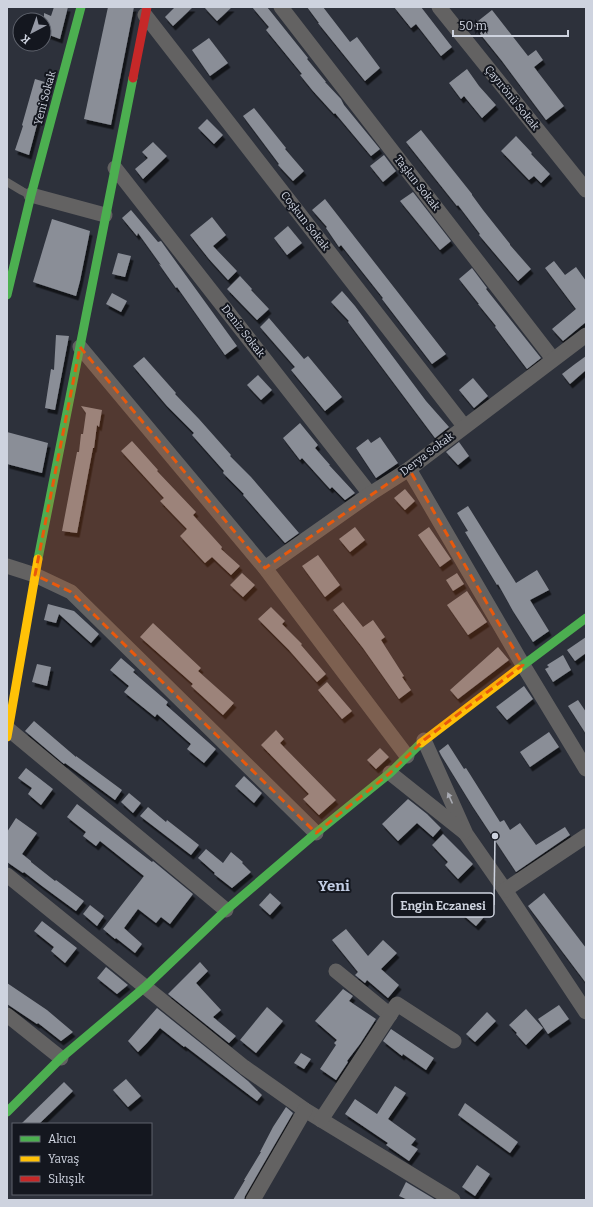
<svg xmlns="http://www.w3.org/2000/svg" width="593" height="1207" font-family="Bitter,serif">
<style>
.building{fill:#8a8e97;filter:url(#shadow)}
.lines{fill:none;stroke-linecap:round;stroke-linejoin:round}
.lane{stroke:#636262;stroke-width:8}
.street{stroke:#636262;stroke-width:15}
.fast{stroke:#4caf50;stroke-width:9}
.slow{stroke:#ffc107;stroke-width:9}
.jam{stroke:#c62828;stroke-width:9}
.oneway{fill:#a9abb3}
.marked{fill:#e8590c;fill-opacity:0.2;stroke:#e8590c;stroke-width:3;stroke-dasharray:8 5;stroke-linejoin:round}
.labels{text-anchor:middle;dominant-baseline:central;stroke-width:4;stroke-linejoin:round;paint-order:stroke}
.street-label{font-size:11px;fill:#ced3df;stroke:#14171f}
.district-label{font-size:15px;font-weight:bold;fill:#c2cde4;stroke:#14171f}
.leader{fill:none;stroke:#ced3df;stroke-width:1.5}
.callout-dot{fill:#ced3df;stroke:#14171f;stroke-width:1.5}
.callout{fill:#14171f;stroke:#ced3df;stroke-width:1.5}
.callout-label{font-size:12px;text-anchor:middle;font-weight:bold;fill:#ced3df}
</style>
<defs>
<filter id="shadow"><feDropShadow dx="2.5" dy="4.5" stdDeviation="0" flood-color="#0009"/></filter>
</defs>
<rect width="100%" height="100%" fill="#2d313b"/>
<g class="building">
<path d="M54,7H68L60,39L44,33V13L51,16Z"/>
<path d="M108,7H134L111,125L84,119Z"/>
<path d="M175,7H193L173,26L165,17Z"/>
<path d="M204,7H232L217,21Z"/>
<path d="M252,7H267L308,58L307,59L326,82H325L341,99L344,105L380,149L371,156L335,113L334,114L313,91L300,75L302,74L266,30L269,27Z"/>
<path d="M307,7H323L350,42L357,37L380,68L365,81L318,23H319Z"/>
<path d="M394,7H421L452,47L441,56L416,24L411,28Z"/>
<path d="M492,10L528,56L536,50L543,60L534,67L564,106L546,120L502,61L473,25Z"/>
<path d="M209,38L228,63L210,76L192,50Z"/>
<path d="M467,69L479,86L496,105L482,118L464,96L461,99L449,83Z"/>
<path d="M35,79L48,83L29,155L15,150L23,126L22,125Z"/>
<path d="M254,108L286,148L285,149L304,171L293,181L278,165L279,164L243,116Z"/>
<path d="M207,119L223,135L214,144L198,128Z"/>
<path d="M421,130L472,194V195L483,210L510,244V245L531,269L518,281L479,235L480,234L458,205L457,206L406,142Z"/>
<path d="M516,136L532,153L531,154L550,174L541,183L534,176L529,180L501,151Z"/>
<path d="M153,142L167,156L143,179L135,169L148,158L142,152Z"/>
<path d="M384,155L396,171L383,182L370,166Z"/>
<path d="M413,192L451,241L440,250L400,201Z"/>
<path d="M325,199L446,354L432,364L382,299L383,298L341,245L339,247L326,228L327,227L312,210Z"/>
<path d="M131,210L158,242L161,241L166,248L237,346L225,355L177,287L176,288L159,264L161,265L138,233L137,236L122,218Z"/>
<path d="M212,217L226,235L213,246L237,271L228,280L209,259L190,235Z"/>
<path d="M52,219L90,231L80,281L76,296L33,282Z"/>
<path d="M288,226L302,243L287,255L274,238Z"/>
<path d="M118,253L131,256L125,277L112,274Z"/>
<path d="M554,261L565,275L576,267L586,281V322L563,341L552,329L576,309L545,268Z"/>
<path d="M472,268L487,288L486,289L541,358L527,369L495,327L496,326L478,304H479L459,279Z"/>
<path d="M240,276L252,289L251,290L269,309L257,320L227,289Z"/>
<path d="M342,291L355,306L426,401L449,427L435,438L348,322L349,321L331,302Z"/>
<path d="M112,293L127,301L121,312L106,304Z"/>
<path d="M269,318L304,359L308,356L342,397L325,411L291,370L295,367L260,327Z"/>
<path d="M56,335L69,336L55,410L45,408L51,369L54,370Z"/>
<path d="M586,356V370L570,384L562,374L575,364Z"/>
<path d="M144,357L176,393L175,394L199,419L231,455L230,456L251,477L299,533L285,543L243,495L244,494L223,473L224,471L192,435L194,433L167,406L133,366Z"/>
<path d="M258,375L272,390L261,400L247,385Z"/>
<path d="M473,378L488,396L474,408L459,390Z"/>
<path d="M81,406L102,410L99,427L97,425L94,448H93L77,533L62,531L77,452H79L81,434H83L86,413Z"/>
<path d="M300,423L318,445L315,448L330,465H329L355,493L345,500L332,487L330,489L302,458L300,460L283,438Z"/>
<path d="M7,432L48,443L42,473L7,464Z"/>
<path d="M380,437L398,463L376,478L356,448L368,439L371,443Z"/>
<path d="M132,441L158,470L157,471L196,512L193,515L222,547L221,549L240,566L231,575L212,557L205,563L180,536L187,529L160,501L164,498L121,451Z"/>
<path d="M459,442L469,456L458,465L446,452Z"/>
<path d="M405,489L415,501L405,510L394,498Z"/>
<path d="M468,506L516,583L537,570L549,590L530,600L549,631L533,642L513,611L498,584L497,585L465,532L468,531L457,513Z"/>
<path d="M355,527L365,540L350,552L339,539Z"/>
<path d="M429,527L451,559L440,567L418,535Z"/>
<path d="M318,555L340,585L325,597L302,566Z"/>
<path d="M242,573L255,585L243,597L230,585Z"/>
<path d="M457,573L464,584L453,591L446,580Z"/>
<path d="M467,591L487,622L468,635L447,605Z"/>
<path d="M343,602L363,627L373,620L385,637L381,640L404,676L402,677L411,690L399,699L363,648L333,610Z"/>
<path d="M48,604L74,611L99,634L91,643L59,614L56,623L44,620Z"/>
<path d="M271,607L285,621L282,624L302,644L301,645L326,674L317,682L289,650L258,619Z"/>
<path d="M153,623L201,668L198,671L234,703L223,715L191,686L193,684L140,637Z"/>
<path d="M586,637V653L575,661L567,650Z"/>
<path d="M498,647L509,660L458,699L450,690Z"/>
<path d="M563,655L571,670L553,682L545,669L549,667L547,665Z"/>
<path d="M121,658L135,670L133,672L168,702L166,705L216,749L204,763L187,749L191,744L157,714L155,717L124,692L129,686L110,670Z"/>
<path d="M37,664L51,667L47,686L32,682Z"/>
<path d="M327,682L352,711L342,719L318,690Z"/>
<path d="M524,686L533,699L507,720L496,707Z"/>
<path d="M578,700L586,712V734L568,706Z"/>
<path d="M34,721L76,757V756L122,790L115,800L65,763L64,764L25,731Z"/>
<path d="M276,730L284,739L280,743L336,800L319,815L303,799L309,794L261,745Z"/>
<path d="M549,732L559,747L530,767L520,752Z"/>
<path d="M448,744L464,769L466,768L500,822L504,820L510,830L520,823L536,845L565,827L570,835L516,872L473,807L441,755L439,751Z"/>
<path d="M380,748L389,757L376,769L367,760Z"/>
<path d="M26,768L53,789L41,805L28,794L32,788L18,778Z"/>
<path d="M244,776L262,793L254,803L235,786Z"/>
<path d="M129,793L141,803L133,813L121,802Z"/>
<path d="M408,799L427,814L441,828L433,837L417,823L398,841L382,824Z"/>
<path d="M77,804L152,862L153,861L193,894L170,924L161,917L156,923L138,909L124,928L142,944L135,953L116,938L115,939L103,929L144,876L100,841L96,846L83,836L86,832L67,817Z"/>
<path d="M148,807L166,822L167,820L199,845L191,855L140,816Z"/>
<path d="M16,818L37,833L22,854L31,861V862L55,881L56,880L84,901L76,911L42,886L24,872L23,873L7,862V832Z"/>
<path d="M443,834L473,864L458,879L445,865L448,862L432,845Z"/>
<path d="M206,849L223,863L231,852L243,862L242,863L251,872L232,888L214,874L215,873L198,858Z"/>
<path d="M270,893L281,903L270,915L259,905Z"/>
<path d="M544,893L586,948V983L528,906Z"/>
<path d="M90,905L104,916L97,926L83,914Z"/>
<path d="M470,905L484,917L476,926L462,914Z"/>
<path d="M42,921L77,948L65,963L51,951L54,947L34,931Z"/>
<path d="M346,929L368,956L383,940L397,953L381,969L399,985L388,998L367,980L365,983L355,975L358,972L332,940Z"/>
<path d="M200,962L208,971L196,983L221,1010L213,1017L236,1036L229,1043L168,994Z"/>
<path d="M106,967L128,985L117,994L97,978Z"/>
<path d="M7,983L47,1010L73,1032L61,1041L38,1023L37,1024L7,1004Z"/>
<path d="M343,989L353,996L349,1001L376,1019L360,1044L347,1061L348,1062L336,1080L320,1069L336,1045L334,1043L337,1040L315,1021Z"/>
<path d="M559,1005L569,1019L548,1034L538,1019Z"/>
<path d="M267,1007L283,1021L256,1053L240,1040Z"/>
<path d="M157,1008L248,1081L262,1095L257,1101L185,1046L184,1047L160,1028L147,1043L138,1052L128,1041Z"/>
<path d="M526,1009L543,1028L526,1045L516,1034L517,1033L509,1025Z"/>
<path d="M487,1012L496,1021L475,1042L466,1034Z"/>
<path d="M391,1029L434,1058L426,1070L403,1054L402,1056L383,1041Z"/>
<path d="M301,1053L311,1059L304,1069L294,1063Z"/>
<path d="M126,1079L141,1096L128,1107L113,1090Z"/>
<path d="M64,1082L73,1091L39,1124H21Z"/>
<path d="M395,1086L406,1093L388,1119L416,1139L411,1145L418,1149L409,1161L386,1145L388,1143L345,1114L355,1099L377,1114Z"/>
<path d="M465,1103L518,1142L510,1153L458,1115Z"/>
<path d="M286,1107L293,1113L245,1196L244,1200H233L245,1180H244L261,1152H260L273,1127Z"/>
<path d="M477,1165L490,1174L475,1196L462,1187Z"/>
<path d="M406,1182L436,1200H408L399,1196Z"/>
</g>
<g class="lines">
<path class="lane" d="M7,182L22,191L30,195"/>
<g class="street">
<path d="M281,7L553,359"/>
<path d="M439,7L586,190"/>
<path d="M145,15L464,426"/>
<path d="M115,168L370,494"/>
<path d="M31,195L105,215"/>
<path d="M80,347L265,568L407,756"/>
<path d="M409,469L523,665L586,769"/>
<path d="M7,566L35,575L71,592L316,833"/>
<path d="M265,568L370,494L409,469L586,335"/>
<path d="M7,728L226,910"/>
<path d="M424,740L466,834L505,890L586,1012"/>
<path d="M390,773L464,832"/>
<path d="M7,875L244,1067L305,1110L453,1200"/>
<path d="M505,890L586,836"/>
<path d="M336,971L390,1015"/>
<path d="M7,1015L61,1058"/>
<path d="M321,1120L397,1004L454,1041"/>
<path d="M253,1200L305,1110"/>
</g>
<g class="fast">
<path d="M7,295L31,195L81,7"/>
<path d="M38,559L133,78"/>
<path d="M518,669L586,618"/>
<path d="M7,1112L61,1058L145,987L226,910L316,833L390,773L421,743"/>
</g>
<g class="slow">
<path d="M7,737L38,559"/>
<path d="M421,743L518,669"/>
</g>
<path class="jam" d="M133,78L147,7"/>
</g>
<defs><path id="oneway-solid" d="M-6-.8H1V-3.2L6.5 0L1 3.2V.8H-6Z"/></defs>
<use class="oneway" href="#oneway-solid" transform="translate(450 798) rotate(-114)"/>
<path class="marked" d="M80,347L265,568L409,469L523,665L424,740L390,773L316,833L71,592L35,575Z"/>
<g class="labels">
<g class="street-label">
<text transform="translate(45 98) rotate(-75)">Yeni Sokak</text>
<text transform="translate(512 98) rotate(51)">Çayırönü Sokak</text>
<text transform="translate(417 183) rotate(52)">Taşkın Sokak</text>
<text transform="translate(305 221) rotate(52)">Coşkun Sokak</text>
<text transform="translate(243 331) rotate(52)">Deniz Sokak</text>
<text transform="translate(427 454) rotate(-37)">Derya Sokak</text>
</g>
<g class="district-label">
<text x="334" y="886">Yeni</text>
</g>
</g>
<path class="leader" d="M495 836L494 905"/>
<circle class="callout-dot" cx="495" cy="836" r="4"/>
<rect class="callout" x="392" y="893" width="102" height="24" rx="4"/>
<g class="callout-label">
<text x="443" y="910">Engin Eczanesi</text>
</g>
<rect width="593" height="1207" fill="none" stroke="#ced3df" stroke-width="16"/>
<rect x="12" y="1123" width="140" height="72" fill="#14171f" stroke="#5e626c"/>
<rect x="20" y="1136" width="20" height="6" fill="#4caf50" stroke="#5e626c"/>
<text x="48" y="1143" font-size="12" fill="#ced3df">Akıcı</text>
<rect x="20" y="1156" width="20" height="6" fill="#ffc107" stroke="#5e626c"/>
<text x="48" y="1163" font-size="12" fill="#ced3df">Yavaş</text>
<rect x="20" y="1176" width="20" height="6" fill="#c62828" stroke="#5e626c"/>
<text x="48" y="1183" font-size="12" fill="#ced3df">Sıkışık</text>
<g transform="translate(32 32) rotate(221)"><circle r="19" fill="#14171f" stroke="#5e626c"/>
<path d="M0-3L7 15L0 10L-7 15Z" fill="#969aa6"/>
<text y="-6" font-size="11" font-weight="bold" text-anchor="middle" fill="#ced3df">K</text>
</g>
<path d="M453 30v6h115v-6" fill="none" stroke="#ced3df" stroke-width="2"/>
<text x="459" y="30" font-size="12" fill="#ced3df" stroke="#14171f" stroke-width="3" paint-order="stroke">50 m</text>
</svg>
